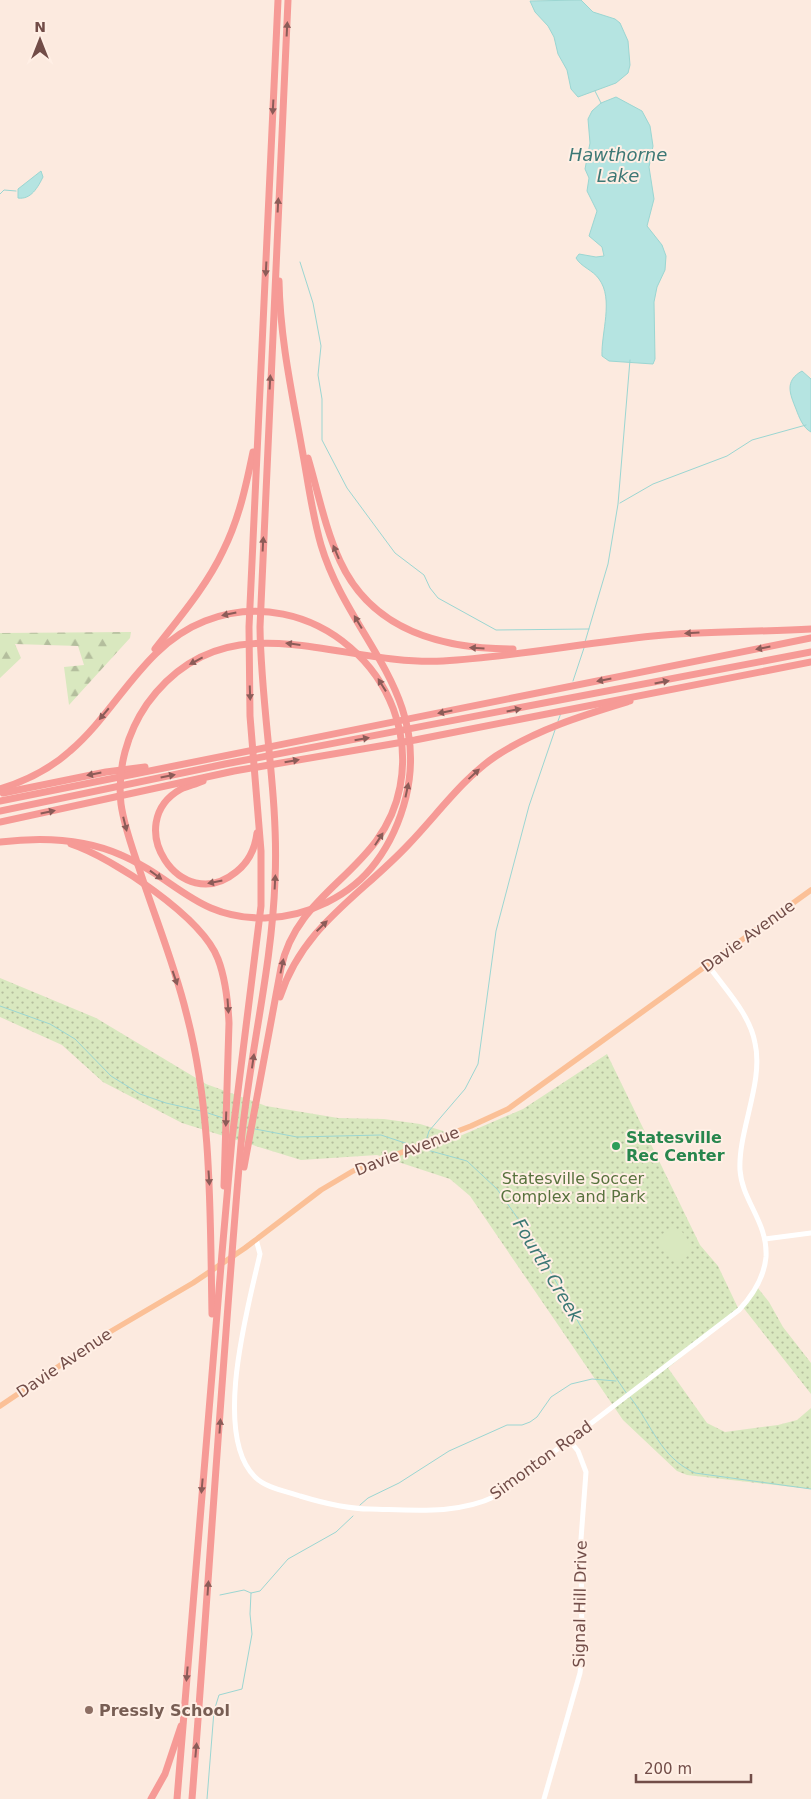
<svg xmlns="http://www.w3.org/2000/svg" width="811" height="1799" font-family="'DejaVu Sans',sans-serif">
<style>
.grass{fill:url(#grass-dots)}
.forest{fill:url(#forest-firs)}
.garden{fill:#d9e8bf}
.water{fill:#b5e4e1;stroke:#9bd6d2}
.lines{fill:none;stroke-linecap:round;stroke-linejoin:round}
.stream{stroke:#9bd6d2;stroke-width:1}
.secondary{stroke:#fff;stroke-width:5}
.primary{stroke:#fbc097;stroke-width:5.5}
.highway{stroke:#f69a96;stroke-width:7}
.oneway{fill:#8c5c58}
.leisure-dot{fill:#2e9e5b;stroke:#ffefe5;stroke-width:2}
.education-dot{fill:#8d6e63;stroke:#ffefe5;stroke-width:2}
.labels{text-anchor:middle;dominant-baseline:central;stroke-width:4;stroke-linejoin:round;paint-order:stroke}
.street-label{font-size:16px;fill:#724d48;stroke:#ffefe5}
.leisure-label{font-size:16px;font-weight:bold;fill:#27864d;stroke:#ffefe5;text-anchor:start}
.park-label{font-size:16px;fill:#58723d;stroke:#ffefe5}
.education-label{font-size:16px;font-weight:bold;fill:#785e54;stroke:#ffefe5;text-anchor:start}
.water-label{font-size:18px;font-style:italic;fill:#3c7875;stroke:#ffefe5}
</style>
<defs>
<pattern id="grass-dots" width="8" height="8" patternUnits="userSpaceOnUse" patternTransform="scale(1.25)"><rect width="8" height="8" fill="#d9e8bf"/><path d="M2 2h.1M6 6h.1" fill="none" stroke="#b4be9d" stroke-width="1.8" stroke-linecap="round"/></pattern>
<pattern id="forest-firs" width="22" height="20" patternUnits="userSpaceOnUse" patternTransform="scale(1.25)"><rect width="22" height="20" fill="#d9e8bf"/><path d="M5 1l3.5 6h-7zM16 11l3.5 6h-7z" fill="#b4be9d"/></pattern>
</defs>
<rect width="100%" height="100%" fill="#fceadf"/>
<g class="grass">
<path d="M0,978L96,1018L206,1084L266,1106L338,1118L384,1119L420,1124L460,1136L523,1109L607,1054L700,1245L718,1266L739,1310L668,1368L707,1423L725,1432L778,1425L797,1420L811,1408V1489L687,1475L677,1471L623,1420L470,1196L450,1179L377,1155L301,1160L182,1123L103,1082L62,1045L0,1017Z"/>
<path d="M757,1287L769,1302L783,1327L811,1363V1394L742,1306Z"/>
</g>
<path class="forest" d="M131,632L130,638L69,705L64,667L84,665L78,646L15,644L21,658L0,678V633Z"/>
<path class="garden" d="M675,1228C688,1232 694,1250 684,1260C673,1261 662,1250 659,1240L660,1235Z"/>
<g class="water">
<path d="M581,0L593,12L615,19L620,23L628,41L630,65L628,73L616,83L578,97L571,89L567,70L558,54L554,37L548,26L535,12L530,1Z"/>
<path d="M616,97L642,111L650,126L653,146L649,167L654,199L647,226L662,245L666,256L665,270L657,287L654,302L655,359L653,364L609,361L602,356C601,333 614,299 599,279C593,270 581,267 576,258L579,254L596,257L604,256L602,247L589,236L597,211L587,191L589,178L585,169L590,143L588,119L592,111L601,103Z"/>
<path d="M41,171L43,177C38,187 31,200 18,198V189Z"/>
<path d="M802,371L811,379V432C803,428 799,417 796,409C790,394 784,381 802,371Z"/>
</g>
<g class="lines">
<g class="stream">
<path d="M595,91L601,103"/>
<path d="M0,194L4,190L16,191"/>
<path d="M300,262L313,303L321,346L318,375L322,399V440L347,488L395,553L424,575L430,588L438,598L496,630L589,629"/>
<path d="M620,503L653,484L727,456L752,440L806,425"/>
<path d="M585,642L608,564L618,504L630,360"/>
<path d="M573,681L584,648"/>
<path d="M558,721L561,713"/>
<path d="M0,1006L50,1024L75,1039L111,1076L140,1094L166,1103L201,1111"/>
<path d="M208,1113L223,1118"/>
<path d="M255,1129L297,1137L381,1135L414,1146"/>
<path d="M426,1141L429,1131L465,1089L478,1064L496,931L529,806L555,730"/>
<path d="M420,1148L467,1161L497,1189L533,1240L580,1325L627,1394"/>
<path d="M630,1397C652,1425 660,1457 695,1473L811,1489"/>
<path d="M360,1505L368,1498L399,1483L449,1451L507,1425H522L530,1422L537,1417L551,1397L571,1384L592,1379L616,1381"/>
<path d="M220,1595L244,1590L251,1593"/>
<path d="M207,1799L214,1711L219,1695L242,1689L252,1634L250,1614L251,1593L260,1591L288,1559L336,1532L353,1516"/>
</g>
<g class="secondary">
<path d="M256,1239L260,1254C248,1307 212,1435 255,1477C266,1488 285,1491 300,1496C323,1503 346,1509 370,1509C413,1510 457,1515 496,1496L739,1310C753,1295 764,1278 766,1257C768,1222 742,1201 740,1170C738,1131 764,1082 755,1043C750,1014 724,988 708,965"/>
<path d="M765,1239L811,1233"/>
<path d="M544,1799L580,1673L582,1656L581,1539L586,1472L578,1451L569,1440"/>
</g>
<path class="primary" d="M0,1406L108,1333L193,1283L245,1248L321,1190L353,1171L471,1126L508,1109L811,890"/>
<g class="highway">
<path d="M308,458C318,492 325,528 340,561C372,631 442,649 513,649"/>
<path d="M155,649C179,618 206,587 223,551C239,519 246,486 253,452"/>
<path d="M203,781C196,784 188,786 181,789C120,823 181,917 236,872C249,862 255,849 257,833"/>
<path d="M0,789C26,781 50,769 70,751C118,710 143,645 205,621C311,580 421,677 400,787C384,872 298,887 281,968L244,1167"/>
<path d="M3,793L106,772L145,767"/>
<path d="M0,801L811,638"/>
<path d="M0,811L225,764L811,652"/>
<path d="M0,822L234,771L415,740L811,662"/>
<path d="M0,842C41,837 83,838 121,855C176,878 196,919 265,918C307,917 351,896 376,862C391,842 400,821 406,797C431,692 348,636 321,545C312,514 308,481 302,449C292,393 280,338 279,281"/>
<path d="M71,844C113,858 202,917 218,959C226,980 228,1002 229,1023L224,1186"/>
<path d="M280,997C303,926 360,896 408,845C437,815 462,779 496,756C537,729 584,715 630,701"/>
<path d="M212,1314C210,1213 212,1110 186,1012C174,963 154,915 139,868C132,847 124,826 121,804C117,769 127,733 147,704C226,595 338,667 443,661C513,657 583,643 653,636C705,631 758,632 811,629"/>
<path d="M151,1799L165,1774L181,1726"/>
<path d="M177,1799L222,1253L232,1139L261,906V851L250,716L249,627L278,0"/>
<path d="M192,1799C209,1581 222,1362 241,1144C249,1056 272,969 275,880C279,796 261,711 260,627L288,0"/>
</g>
</g>
<defs><path id="oneway-solid" d="M-6-.8H1V-3.2L6.5 0L1 3.2V.8H-6Z" transform="scale(1.25)"/></defs>
<g class="oneway">
<use href="#oneway-solid" transform="translate(287 29) rotate(-87)"/>
<use href="#oneway-solid" transform="translate(273 107) rotate(93)"/>
<use href="#oneway-solid" transform="translate(278 205) rotate(-87)"/>
<use href="#oneway-solid" transform="translate(266 269) rotate(93)"/>
<use href="#oneway-solid" transform="translate(270 382) rotate(-87)"/>
<use href="#oneway-solid" transform="translate(263 544) rotate(-87)"/>
<use href="#oneway-solid" transform="translate(336 552) rotate(-113)"/>
<use href="#oneway-solid" transform="translate(229 614) rotate(168)"/>
<use href="#oneway-solid" transform="translate(358 622) rotate(-121)"/>
<use href="#oneway-solid" transform="translate(692 633) rotate(176)"/>
<use href="#oneway-solid" transform="translate(293 644) rotate(-173)"/>
<use href="#oneway-solid" transform="translate(477 648) rotate(-177)"/>
<use href="#oneway-solid" transform="translate(763 648) rotate(169)"/>
<use href="#oneway-solid" transform="translate(196 661) rotate(152)"/>
<use href="#oneway-solid" transform="translate(604 680) rotate(169)"/>
<use href="#oneway-solid" transform="translate(662 682) rotate(-11)"/>
<use href="#oneway-solid" transform="translate(382 685) rotate(-122)"/>
<use href="#oneway-solid" transform="translate(250 693) rotate(88)"/>
<use href="#oneway-solid" transform="translate(514 710) rotate(-11)"/>
<use href="#oneway-solid" transform="translate(445 712) rotate(169)"/>
<use href="#oneway-solid" transform="translate(104 714) rotate(130)"/>
<use href="#oneway-solid" transform="translate(362 739) rotate(-10)"/>
<use href="#oneway-solid" transform="translate(292 761) rotate(-10)"/>
<use href="#oneway-solid" transform="translate(94 774) rotate(169)"/>
<use href="#oneway-solid" transform="translate(474 774) rotate(-43)"/>
<use href="#oneway-solid" transform="translate(168 776) rotate(-11)"/>
<use href="#oneway-solid" transform="translate(407 790) rotate(-78)"/>
<use href="#oneway-solid" transform="translate(48 812) rotate(-12)"/>
<use href="#oneway-solid" transform="translate(125 824) rotate(76)"/>
<use href="#oneway-solid" transform="translate(379 839) rotate(-57)"/>
<use href="#oneway-solid" transform="translate(156 875) rotate(36)"/>
<use href="#oneway-solid" transform="translate(215 882) rotate(169)"/>
<use href="#oneway-solid" transform="translate(275 882) rotate(-87)"/>
<use href="#oneway-solid" transform="translate(322 926) rotate(-44)"/>
<use href="#oneway-solid" transform="translate(282 966) rotate(-78)"/>
<use href="#oneway-solid" transform="translate(175 978) rotate(71)"/>
<use href="#oneway-solid" transform="translate(228 1006) rotate(86)"/>
<use href="#oneway-solid" transform="translate(253 1061) rotate(-82)"/>
<use href="#oneway-solid" transform="translate(226 1119) rotate(92)"/>
<use href="#oneway-solid" transform="translate(209 1178) rotate(86)"/>
<use href="#oneway-solid" transform="translate(220 1426) rotate(-86)"/>
<use href="#oneway-solid" transform="translate(202 1486) rotate(95)"/>
<use href="#oneway-solid" transform="translate(208 1588) rotate(-86)"/>
<use href="#oneway-solid" transform="translate(187 1674) rotate(95)"/>
<use href="#oneway-solid" transform="translate(196 1750) rotate(-85)"/>
</g>
<circle class="leisure-dot" cx="616" cy="1146" r="5"/>
<circle class="education-dot" cx="89" cy="1710" r="5"/>
<g class="labels">
<g class="street-label">
<text transform="translate(748 936) rotate(-36)">Davie Avenue</text>
<text transform="translate(407 1151) rotate(-21)">Davie Avenue</text>
<text transform="translate(64 1363) rotate(-34)">Davie Avenue</text>
<text transform="translate(541 1460) rotate(-36)">Simonton Road</text>
<text transform="translate(580 1604) rotate(-89)">Signal Hill Drive</text>
</g>
<g class="leisure-label">
<text x="626" y="1137">Statesville<tspan x="626" dy="18">Rec Center</tspan></text>
</g>
<g class="park-label">
<text x="573" y="1178">Statesville Soccer<tspan x="573" dy="18">Complex and Park</tspan></text>
</g>
<g class="education-label">
<text x="99" y="1710">Pressly School</text>
</g>
<g class="water-label">
<text x="618" y="154">Hawthorne<tspan x="618" dy="21">Lake</tspan></text>
<text transform="translate(548 1270) rotate(59)">Fourth Creek</text>
</g>
</g>
<g transform="translate(40 40)" stroke="#ffefe5" stroke-width="4" paint-order="stroke">
<path d="M0-4L9 19L0 12L-9 19Z" fill="#724d48"/>
<text y="-8" font-size="14" font-weight="bold" text-anchor="middle" fill="#724d48">N</text>
</g>
<path d="M636 1774v8h115v-8" fill="none" stroke="#724d48" stroke-width="2.5"/>
<text x="644" y="1774" font-size="15" fill="#724d48" stroke="#ffefe5" stroke-width="4" paint-order="stroke">200 m</text>
</svg>
